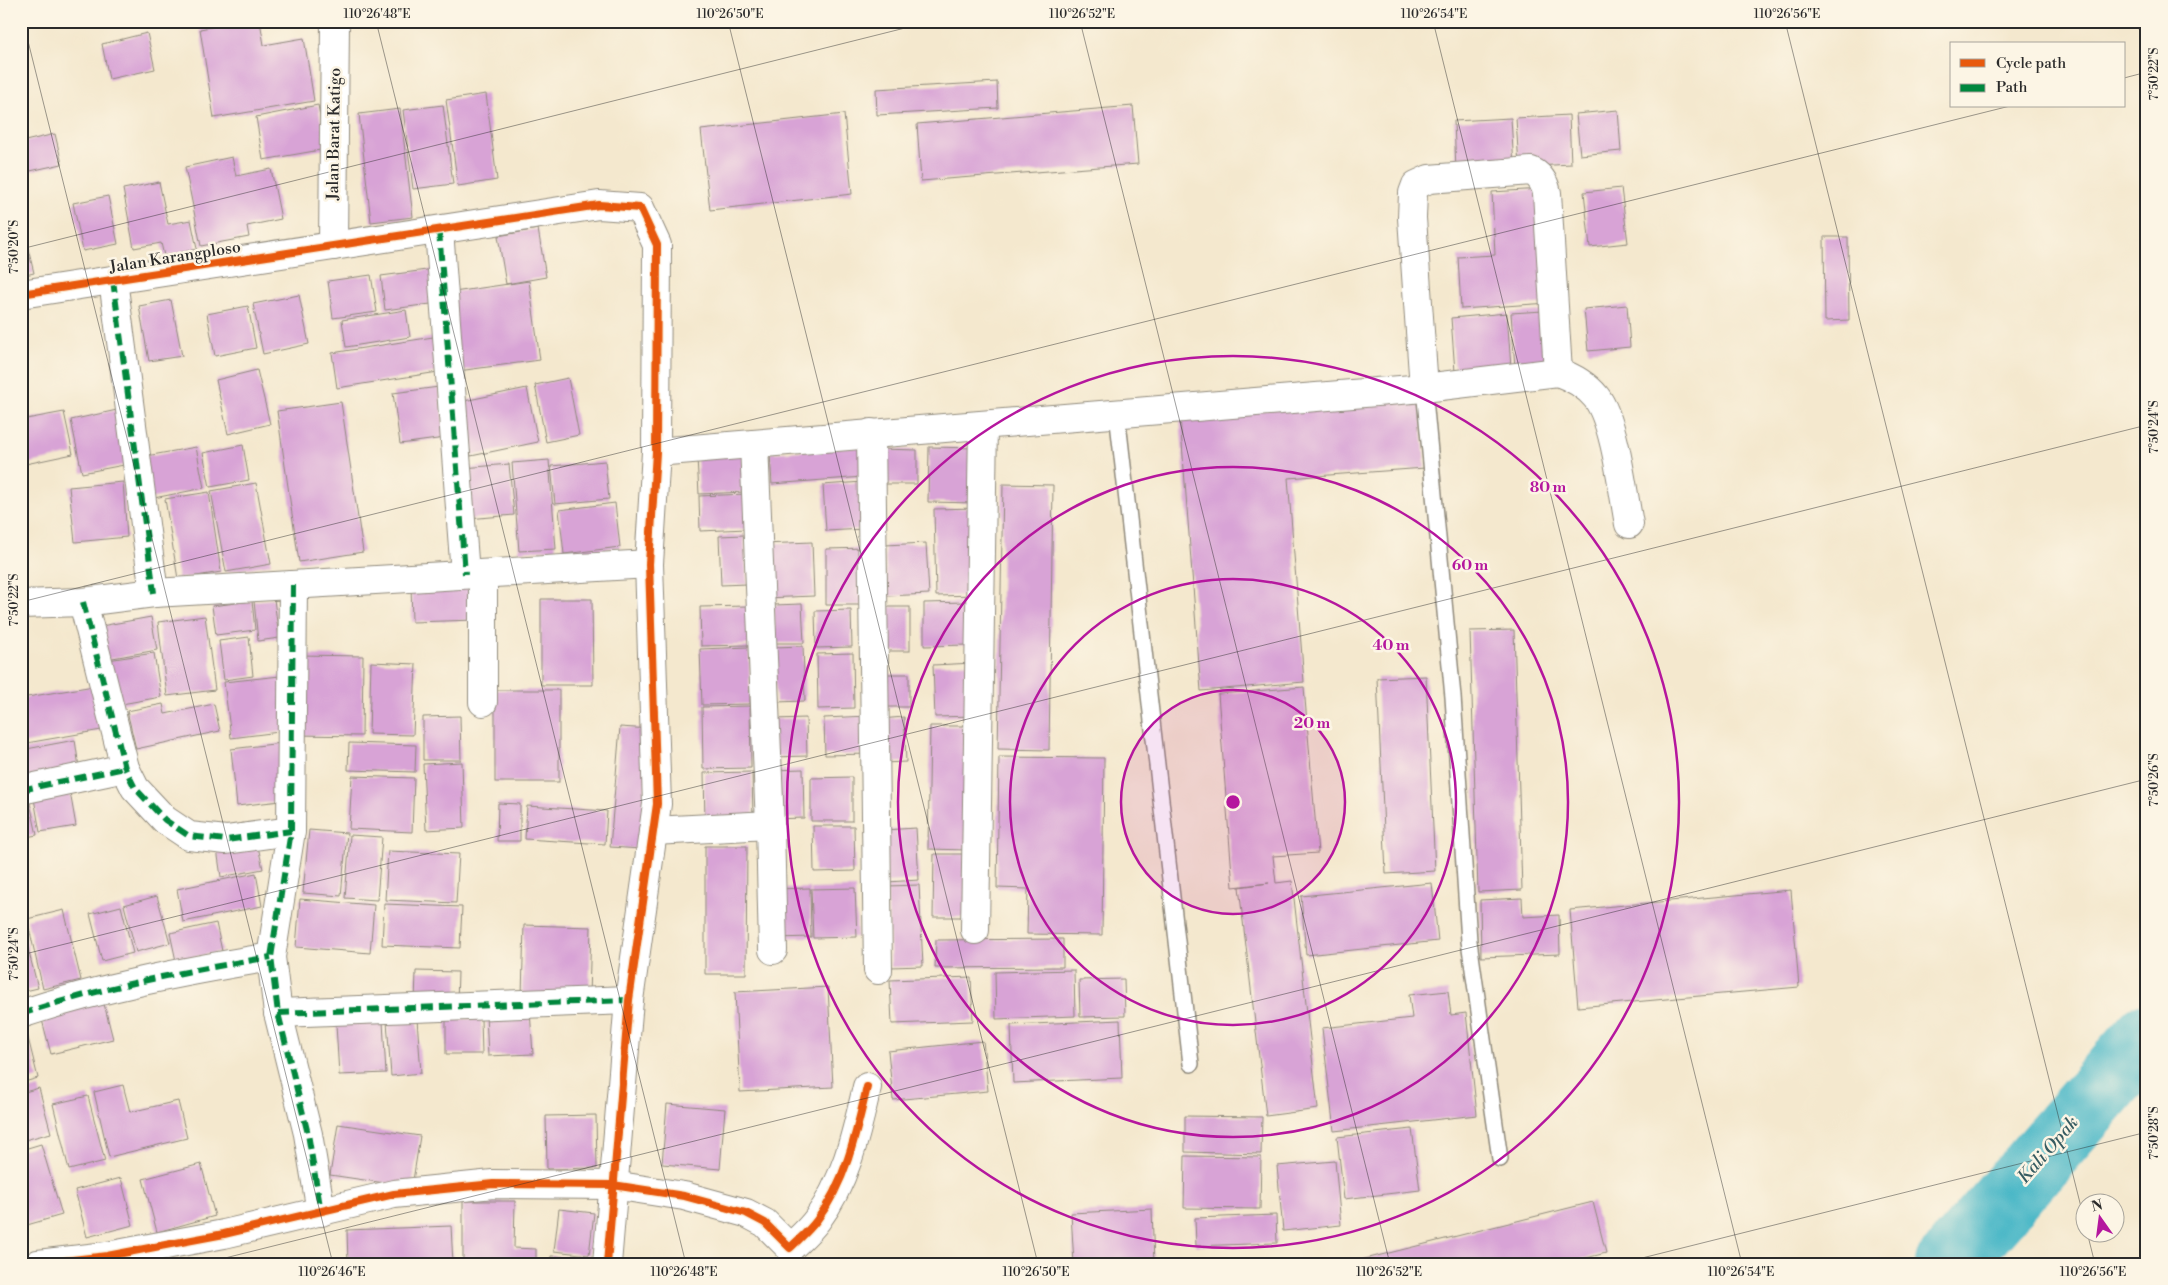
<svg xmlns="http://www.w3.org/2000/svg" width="2168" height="1285" font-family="'Libre Bodoni',serif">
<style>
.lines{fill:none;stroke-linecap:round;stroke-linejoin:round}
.river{stroke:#4bb8c7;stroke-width:68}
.building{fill:#d8a3d6}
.service-casing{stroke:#908a7c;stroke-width:18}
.minor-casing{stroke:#908a7c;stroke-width:30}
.service{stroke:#fff;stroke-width:15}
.minor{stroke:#fff;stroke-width:28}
.quiet{stroke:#00873e;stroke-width:6;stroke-dasharray:12 6;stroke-linecap:butt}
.cycleway-casing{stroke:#fcf5e5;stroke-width:11}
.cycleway{stroke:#e8590c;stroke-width:8}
.ticks{fill:none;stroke:#2b2b2b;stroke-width:1;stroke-opacity:0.45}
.ring{fill:none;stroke:#b5179e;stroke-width:2.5}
.labels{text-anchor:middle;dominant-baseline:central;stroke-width:5;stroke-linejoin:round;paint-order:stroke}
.street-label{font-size:16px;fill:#2b2b2b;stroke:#fcf5e5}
.water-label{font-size:18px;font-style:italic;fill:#365c62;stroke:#fcf5e5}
.centre{fill:#b5179e;stroke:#fcf5e5;stroke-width:2.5}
.ring-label{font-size:15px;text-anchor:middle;font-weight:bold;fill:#b5179e;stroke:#fcf5e5;stroke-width:5;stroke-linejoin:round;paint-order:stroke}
.neatline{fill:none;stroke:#2b2b2b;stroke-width:2}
.ticks-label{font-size:12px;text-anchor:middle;fill:#2b2b2b}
</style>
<rect width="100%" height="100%" fill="#fcf5e5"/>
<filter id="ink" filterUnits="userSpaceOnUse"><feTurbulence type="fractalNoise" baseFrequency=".02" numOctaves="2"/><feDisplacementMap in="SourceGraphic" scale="10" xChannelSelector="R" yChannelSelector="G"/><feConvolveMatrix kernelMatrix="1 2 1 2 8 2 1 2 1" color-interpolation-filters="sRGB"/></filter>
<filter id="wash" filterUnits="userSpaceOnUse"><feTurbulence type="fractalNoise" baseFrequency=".0096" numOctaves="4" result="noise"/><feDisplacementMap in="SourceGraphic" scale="20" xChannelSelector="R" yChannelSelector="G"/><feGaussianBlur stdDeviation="1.12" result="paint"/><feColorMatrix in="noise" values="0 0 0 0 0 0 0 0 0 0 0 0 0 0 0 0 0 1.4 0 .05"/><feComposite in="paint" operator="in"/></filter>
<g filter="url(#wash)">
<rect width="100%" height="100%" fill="#f4e8ce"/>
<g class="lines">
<path class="river" d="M1949,1264L2147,1037"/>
</g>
<g id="blocks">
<g class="building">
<path d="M243,21H260L264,45L304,38L314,101L214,118L200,29Z"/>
<path d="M147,33L155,69L109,79L102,44Z"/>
<path d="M997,82L998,108L877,115L876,89Z"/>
<path d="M486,94L497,180L458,186L446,100Z"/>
<path d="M318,105L326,149L263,160L256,117Z"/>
<path d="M443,105L453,184L413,189L403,110Z"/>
<path d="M1133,106L1138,164L921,181L917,124Z"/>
<path d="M400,109L413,217L371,222L359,114Z"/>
<path d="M1618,110L1621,151L1580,155L1576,114Z"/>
<path d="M844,114L852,194L710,210L701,130Z"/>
<path d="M1569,115L1571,164L1519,167L1516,118Z"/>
<path d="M1511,118L1514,167L1456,171L1454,121Z"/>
<path d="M55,134L62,164L21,173V142Z"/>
<path d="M232,157L236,176L271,169L281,219L247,226L249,237L201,246L185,167Z"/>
<path d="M159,182L168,224L191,220L197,249L164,256L161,243L134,248L123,189Z"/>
<path d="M1621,188L1628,243L1590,247L1584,192Z"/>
<path d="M1542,189L1549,303L1461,309L1458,257L1495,255L1492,192Z"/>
<path d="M108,196L118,244L83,251L73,203Z"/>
<path d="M21,220L34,273L21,276Z"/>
<path d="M538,229L546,277L506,284L498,236Z"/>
<path d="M1824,237H1848L1849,320L1825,321Z"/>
<path d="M434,269L438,303L385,310L381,276Z"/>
<path d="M371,275L377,312L333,318L328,281Z"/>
<path d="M529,281L540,360L458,371L447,293Z"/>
<path d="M299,295L309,344L263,354L253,304Z"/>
<path d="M171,300L182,356L149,361L139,306Z"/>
<path d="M1627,305L1630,347L1588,351L1584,309Z"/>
<path d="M248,306L256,348L215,356L207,314Z"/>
<path d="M406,310L410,337L346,347L342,320Z"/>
<path d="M1543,311L1547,365L1515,368L1511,313Z"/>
<path d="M1507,313L1511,368L1455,372L1451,318Z"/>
<path d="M433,337L438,372L337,388L332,353Z"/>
<path d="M257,370L270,424L228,434L216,380Z"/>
<path d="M568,378L579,435L546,442L535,385Z"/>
<path d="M439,387L445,438L400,444L393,393Z"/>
<path d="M527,388L538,442L471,456L459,402Z"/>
<path d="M1420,397L1425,468L1288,478L1304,682L1201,691L1180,417Z"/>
<path d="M341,402L363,552L299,562L277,411Z"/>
<path d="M117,410L129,464L82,473L71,420Z"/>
<path d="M64,412L73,454L21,465V420Z"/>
<path d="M243,445L249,480L210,487L203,453Z"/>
<path d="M196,447L204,488L149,499L141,457Z"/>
<path d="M861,447L863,477L772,484L770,453Z"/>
<path d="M929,447L978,448L977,503L928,502Z"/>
<path d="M879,449L917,450V484H880Z"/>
<path d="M743,455L745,492L699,494L697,457Z"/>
<path d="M549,460L556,549L519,551L512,463Z"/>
<path d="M605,461L609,499L555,504L551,466Z"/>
<path d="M509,464L514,515L468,519L464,468Z"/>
<path d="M123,482L127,537L75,542L69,487Z"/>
<path d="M862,482L865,529L826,531L823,485Z"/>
<path d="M256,483L271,564L226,572L211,491Z"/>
<path d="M1003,484L1053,485L1049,750L998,749Z"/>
<path d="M209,492L221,572L178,579L165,499Z"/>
<path d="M746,494L747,529L700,531L699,496Z"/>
<path d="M615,503L620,547L564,554L559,510Z"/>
<path d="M976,508L978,595L936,596L934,509Z"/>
<path d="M744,535L747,584L721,585L719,536Z"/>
<path d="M812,542L814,596L765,598L763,544Z"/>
<path d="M926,543L929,594L887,596L885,545Z"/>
<path d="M866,548V605H826V549Z"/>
<path d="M475,582L476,620L412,622L411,585Z"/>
<path d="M274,599L279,638L258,641L254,601Z"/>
<path d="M541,599H592L593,685H541Z"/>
<path d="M252,601L255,630L216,635L212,606Z"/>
<path d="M967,602L968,645L924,646V603Z"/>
<path d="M802,604L804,643H775L774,605Z"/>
<path d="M748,606L749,645L701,646L700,607Z"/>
<rect x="879" y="607" width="31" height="44"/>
<path d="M851,610L852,647L816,648L815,611Z"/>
<path d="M205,616L215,690L167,696L158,622Z"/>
<path d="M151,617L157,650L107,659L101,626Z"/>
<path d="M1514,630L1522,890L1478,892L1470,631Z"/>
<path d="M249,637L253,676L224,680L219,641Z"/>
<path d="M803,646L805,701L776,702L774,647Z"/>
<path d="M749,647L750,704L702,705L700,649Z"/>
<path d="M154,653L161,697L116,705L108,660Z"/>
<path d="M853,653L854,708L818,709L817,654Z"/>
<path d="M299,655L363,656L362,736L297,735Z"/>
<path d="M371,662L416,664L413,735L369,734Z"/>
<path d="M974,663L976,716L935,717L933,665Z"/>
<rect x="882" y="674" width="27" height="33"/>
<path d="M280,676L287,731L231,738L224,682Z"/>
<path d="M1426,676L1435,871L1386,874L1377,678Z"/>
<path d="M100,685L107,729L21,744V698Z"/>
<path d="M1304,687L1318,853L1273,856L1276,883L1292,881L1318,1109L1266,1116L1239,887L1269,883L1233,887L1218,694Z"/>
<rect x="495" y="690" width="64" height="92"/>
<path d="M163,704L165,714L214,704L220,731L136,749L127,711Z"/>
<path d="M750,706L751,768L703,769L702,707Z"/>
<path d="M460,716L461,760H423V717Z"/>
<path d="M868,716L869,754L825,755L824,718Z"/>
<path d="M904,717L906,762L882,763L880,719Z"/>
<path d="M806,718L807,756L774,757V719Z"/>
<path d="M930,726H969L967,850L928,849Z"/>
<path d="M620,727L650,729L641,849L610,847Z"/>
<path d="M75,740L80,774L21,784V750Z"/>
<path d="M282,743L289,800L237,806L231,749Z"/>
<path d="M349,743L416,745L415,772L348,770Z"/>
<path d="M999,757L1104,758L1102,935L1027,934L1028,889L997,888Z"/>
<path d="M462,762L464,828L426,830L423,764Z"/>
<path d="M803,769L804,818L773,819L772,770Z"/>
<path d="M752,772L753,820L705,821L704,773Z"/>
<path d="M352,776L414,778L412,832L349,829Z"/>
<path d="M852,777V821H811V778Z"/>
<path d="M69,786L76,826L40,832L33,793Z"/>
<path d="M28,794L37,835L21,838V795Z"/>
<path d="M498,803L520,804V841H497Z"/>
<path d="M527,806L607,811L605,844L525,839Z"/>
<path d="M813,826H854L855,871L814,872Z"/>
<path d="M916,828L919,880L887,882L884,830Z"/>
<path d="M309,830L347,833L341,896L303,893Z"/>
<path d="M350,835L382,837L377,900L345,898Z"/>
<path d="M257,842L263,869L221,877L217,849Z"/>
<path d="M705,846H747L746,974H705Z"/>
<path d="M388,851L459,854L456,903L385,900Z"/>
<path d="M934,854H967L966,917H933Z"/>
<path d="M256,873L262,906L183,922L177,889Z"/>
<path d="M1432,883L1438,941L1306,955L1301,896Z"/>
<path d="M919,885L923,966L891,967L887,886Z"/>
<path d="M810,888L811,937L776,938L775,889Z"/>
<path d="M855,888L857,937L813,938L811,889Z"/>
<path d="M1791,890L1799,987L1578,1007L1570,910Z"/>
<path d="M157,896L170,943L136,952L124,905Z"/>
<path d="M1522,898L1523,917L1559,915L1560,954L1481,957L1480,900Z"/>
<path d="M300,899L374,905L370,953L296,947Z"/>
<path d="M384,904L462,907L460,948L382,945Z"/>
<path d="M121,906L133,953L102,961L90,914Z"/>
<path d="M64,910L81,980L43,989L27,919Z"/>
<path d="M21,921L38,988L21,992Z"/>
<path d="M216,923L222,951L176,961L170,933Z"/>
<path d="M524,925L591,927L589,997L522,995Z"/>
<path d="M1063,939V967L935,968L936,940Z"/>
<path d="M1074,970L1075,1016L996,1019L995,972Z"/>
<path d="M416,971L458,972L457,1004L415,1003Z"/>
<path d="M971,977L973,1021L892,1024L890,980Z"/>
<path d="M1124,979L1125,1016L1080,1017L1079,980Z"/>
<path d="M828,987L833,1087L740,1092L735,992Z"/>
<path d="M1448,991L1451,1015L1466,1013L1477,1115L1334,1131L1322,1028L1412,1018L1409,995Z"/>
<path d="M103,1000L113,1039L51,1054L41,1016Z"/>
<path d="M530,1011L533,1054L488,1056L486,1014Z"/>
<path d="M417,1019L421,1073L391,1076L387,1021Z"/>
<path d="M446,1019H481L482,1054H446Z"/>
<path d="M1120,1020L1122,1078L1013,1083L1011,1025Z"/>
<path d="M383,1022L386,1073L339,1075L336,1024Z"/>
<path d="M26,1030L38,1078L21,1083V1031Z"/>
<path d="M983,1041L988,1091L893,1100L888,1051Z"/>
<path d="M123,1085L130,1112L178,1101L187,1138L109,1157L94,1092Z"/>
<path d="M39,1088L51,1133L21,1141V1093Z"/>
<path d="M88,1096L105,1161L69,1170L53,1104Z"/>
<path d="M667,1104L725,1109L720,1169L662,1164Z"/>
<path d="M596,1115L597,1168L547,1169L546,1116Z"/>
<path d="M1185,1116L1262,1117L1261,1154L1185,1152Z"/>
<path d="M338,1124L420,1136L412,1187L330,1175Z"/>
<path d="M1412,1129L1420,1190L1344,1199L1337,1137Z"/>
<path d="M41,1144L62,1215L27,1225L21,1206V1150Z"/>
<path d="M1185,1156L1261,1157L1260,1209L1184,1208Z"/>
<path d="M1335,1161L1341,1225L1283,1231L1277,1166Z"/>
<path d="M201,1164L215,1216L157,1232L143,1179Z"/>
<path d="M121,1178L133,1225L87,1237L75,1190Z"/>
<path d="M463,1201H515L514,1248L536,1249V1264H463Z"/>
<path d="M1593,1202L1606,1253L1570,1262V1264H1345Z"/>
<path d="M559,1209L594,1213L589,1255L554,1251Z"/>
<path d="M1152,1209L1154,1264H1074L1071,1213Z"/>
<path d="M1276,1215L1277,1243L1196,1246L1195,1218Z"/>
<path d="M451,1226L453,1264H348L347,1230Z"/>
<path d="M551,1256L596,1259L595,1264H550Z"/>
<path d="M709,1261V1264H668V1262Z"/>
</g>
</g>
</g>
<g filter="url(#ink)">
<use href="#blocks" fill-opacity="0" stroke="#908a7c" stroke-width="1"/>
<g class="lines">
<g class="service-casing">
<g id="service">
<path d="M1424,388L1453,697L1469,941L1500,1159"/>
<path d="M1117,413L1191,1064"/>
</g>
</g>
<g class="minor-casing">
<g id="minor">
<path d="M439,230L465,574"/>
<path d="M333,246L335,21"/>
<path d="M113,280L154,593"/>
<path d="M21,294L599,205L640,208L657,245L656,452L649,564L657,804L629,1000L607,1264"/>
<path d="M1424,388L1412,218L1413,193L1416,185L1429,179L1531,171C1540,175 1545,184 1547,193L1558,372C1572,377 1586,385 1596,397C1615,421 1623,493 1629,524"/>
<path d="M871,433L878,970"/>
<path d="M754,444L770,825L773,950"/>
<path d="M656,452L1424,388L1558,372"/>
<path d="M293,585L291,831L271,957L278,1013L308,1134L321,1212"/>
<path d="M83,602L125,768L135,788L165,820L189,836L226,840L291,831"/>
<path d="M21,604L83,602L154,593L649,564"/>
<path d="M483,702V574"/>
<path d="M21,790L125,768"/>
<path d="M653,831L770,825"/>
<path d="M975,930L983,425"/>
<path d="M278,1013L629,1000"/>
<path d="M21,1014C102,987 186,971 271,957"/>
<path d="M38,1264L107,1256L224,1234L394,1194L493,1184L613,1185L684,1196L746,1213L765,1223L790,1248C799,1239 809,1231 817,1220C846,1181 856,1134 867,1087"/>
</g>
</g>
<use href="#service" class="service"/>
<use href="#minor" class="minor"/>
<g class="quiet">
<path d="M439,230L465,574"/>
<path d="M113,280L154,593"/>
<path d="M293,585L291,831L271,957L278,1013L308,1134L321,1212"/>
<path d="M83,602L125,768L135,788L165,820L189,836L226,840L291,831"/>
<path d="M21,790L125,768"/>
<path d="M278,1013L629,1000"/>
<path d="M21,1014C102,987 186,971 271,957"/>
</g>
<g class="cycleway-casing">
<g id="cycleway">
<path d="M21,294L599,205L640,208L657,245L656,452L649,564L657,804L629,1000L607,1264"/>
<path d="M38,1264L107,1256L224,1234L394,1194L493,1184L613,1185L684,1196L746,1213L765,1223L790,1248C799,1239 809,1231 817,1220C846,1181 856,1134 867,1087"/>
</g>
</g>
<use href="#cycleway" class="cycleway"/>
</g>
</g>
<path class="ticks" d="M23,21L333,1264M376,21L686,1264M728,21L1038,1264M1080,21L1390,1264M1433,21L1742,1264M1785,21L2086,1227M2137,21L2147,59M2124,78L2147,72M21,249L933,21M21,602L2010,106M21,955L2147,425M2087,1232L2095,1264M201,1264L2147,779M1618,1264L2147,1132"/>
<circle cx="1233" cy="802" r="112" fill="#b5179e" fill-opacity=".12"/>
<g class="ring">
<circle cx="1233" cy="802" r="112"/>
<circle cx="1233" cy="802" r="223"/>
<circle cx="1233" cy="802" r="335"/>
<circle cx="1233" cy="802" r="446"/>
</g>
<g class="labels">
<g class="street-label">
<text transform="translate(334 134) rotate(-89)">Jalan Barat Katigo</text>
<text transform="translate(175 257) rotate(-9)">Jalan Karangploso</text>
</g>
<g class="water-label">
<text transform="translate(2048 1150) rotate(-49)">Kali Opak</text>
</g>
</g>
<circle cx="1233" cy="802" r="8" class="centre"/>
<g class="ring-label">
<text x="1548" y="492">80 m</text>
<text x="1470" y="570">60 m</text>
<text x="1391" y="650">40 m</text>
<text x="1312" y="728">20 m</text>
</g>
<rect width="2168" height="1285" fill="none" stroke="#fcf5e5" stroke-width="55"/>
<rect x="1950" y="42" width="175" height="65" fill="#fcf5e5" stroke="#a8a49b"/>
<rect x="1960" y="59" width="25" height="8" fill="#e8590c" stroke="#a8a49b"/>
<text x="1996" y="68" font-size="15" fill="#2b2b2b">Cycle path</text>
<rect x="1960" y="84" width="25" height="8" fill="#00873e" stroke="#a8a49b"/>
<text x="1996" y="92" font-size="15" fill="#2b2b2b">Path</text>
<g transform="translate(2100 1218) rotate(346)"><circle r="24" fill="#fcf5e5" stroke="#a8a49b"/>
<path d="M0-4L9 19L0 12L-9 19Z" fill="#b5179e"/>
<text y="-8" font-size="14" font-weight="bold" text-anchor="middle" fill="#2b2b2b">N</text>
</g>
<rect x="28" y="28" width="2112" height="1230" class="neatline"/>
<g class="ticks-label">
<text x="377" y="18">110°26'48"E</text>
<text x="730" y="18">110°26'50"E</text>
<text x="1082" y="18">110°26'52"E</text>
<text x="1434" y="18">110°26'54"E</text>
<text x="1787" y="18">110°26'56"E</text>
<text transform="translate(2154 74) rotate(-90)" y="4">7°50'22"S</text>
<text transform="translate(14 247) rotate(-90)" y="4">7°50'20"S</text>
<text transform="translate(2154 427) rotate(-90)" y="4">7°50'24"S</text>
<text transform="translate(14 600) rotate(-90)" y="4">7°50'22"S</text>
<text transform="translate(2154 780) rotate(-90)" y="4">7°50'26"S</text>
<text transform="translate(14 954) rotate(-90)" y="4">7°50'24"S</text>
<text transform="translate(2154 1133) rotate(-90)" y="4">7°50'28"S</text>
<text x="332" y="1276">110°26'46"E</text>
<text x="684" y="1276">110°26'48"E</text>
<text x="1036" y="1276">110°26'50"E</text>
<text x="1389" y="1276">110°26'52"E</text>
<text x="1741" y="1276">110°26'54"E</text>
<text x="2093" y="1276">110°26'56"E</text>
</g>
</svg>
